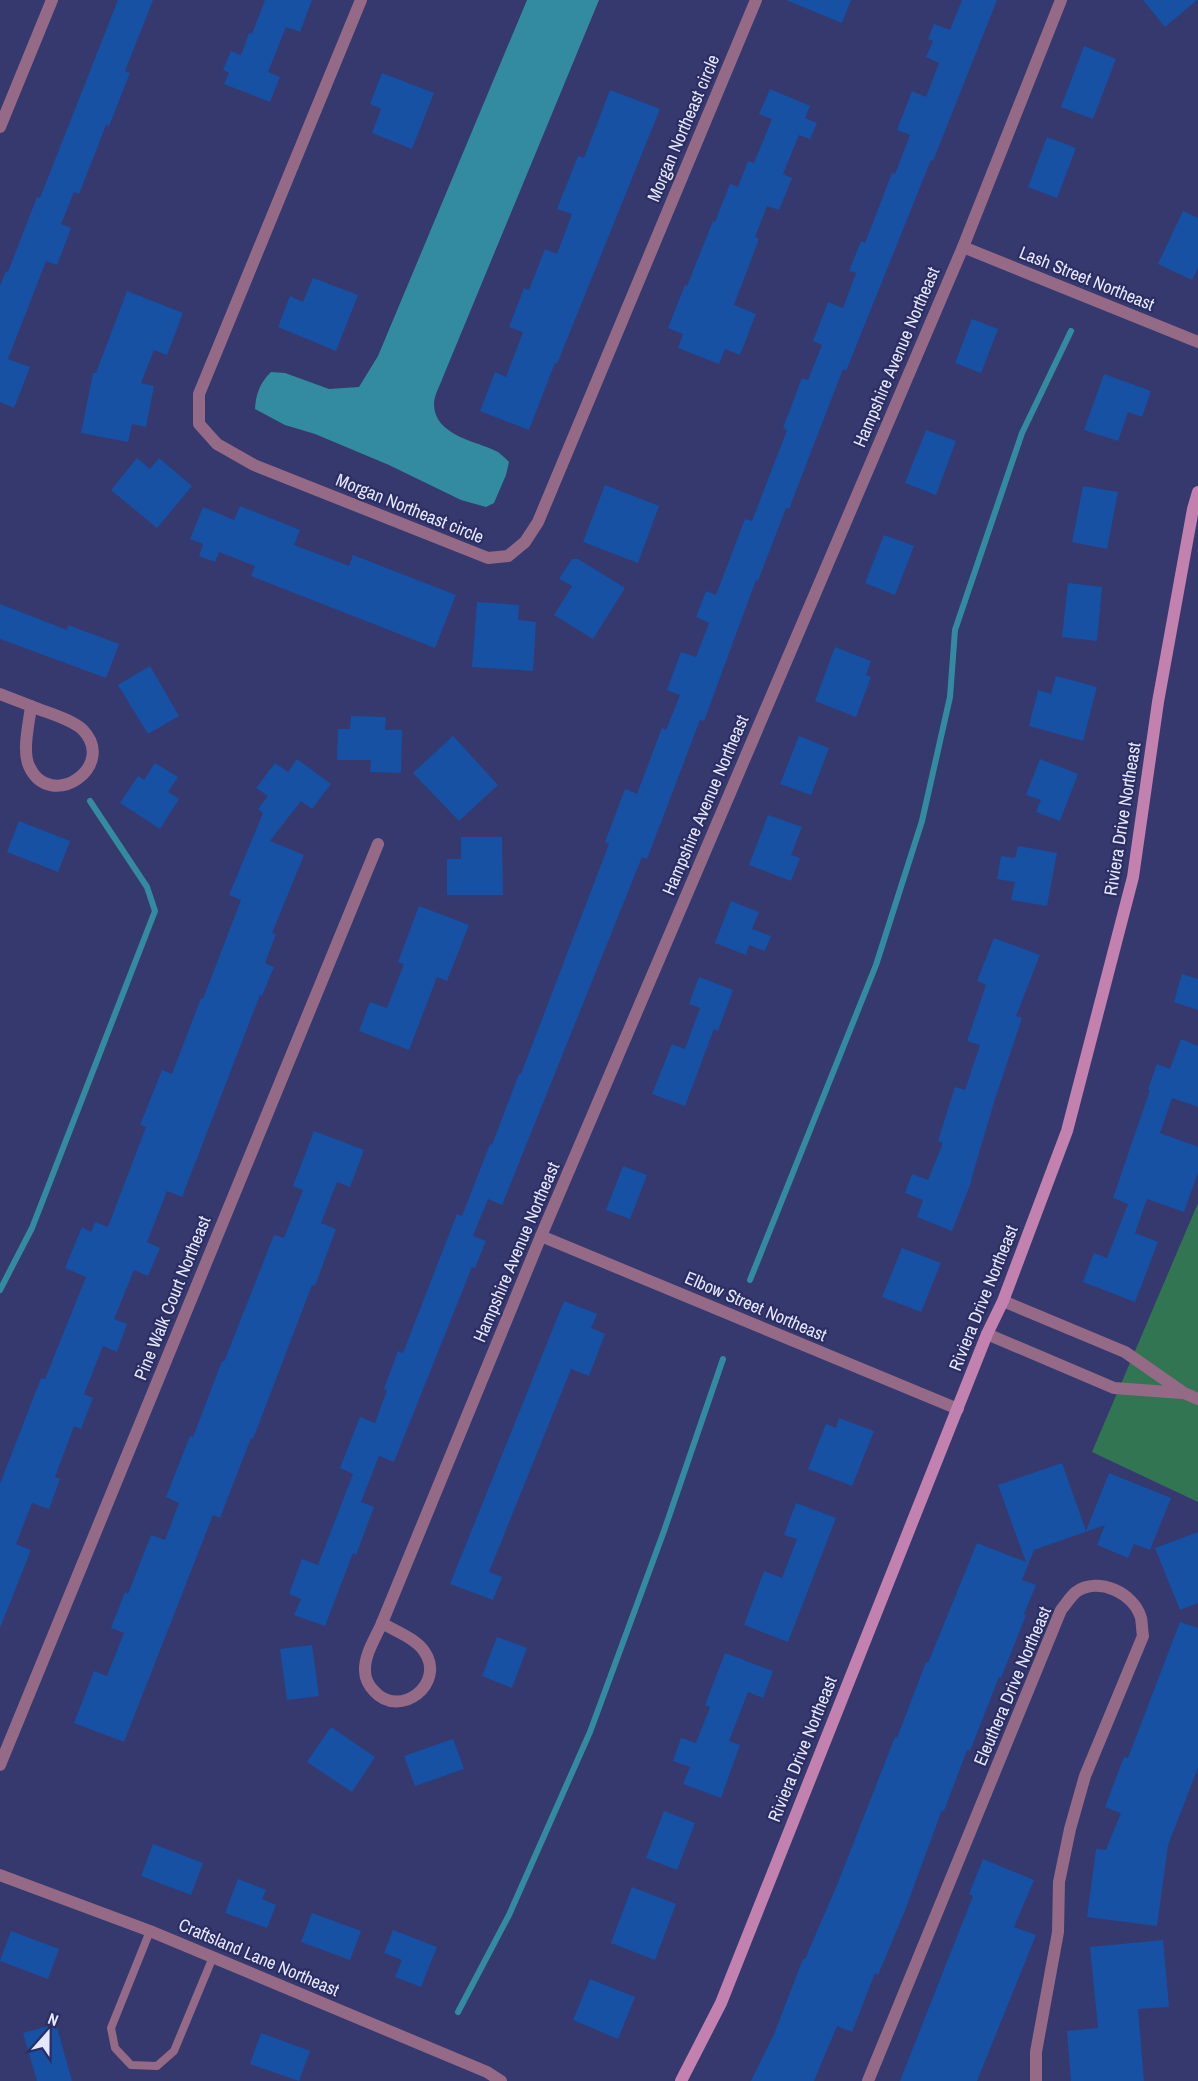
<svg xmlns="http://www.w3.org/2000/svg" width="1198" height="2081" font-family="'Archivo Narrow',sans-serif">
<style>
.green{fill:#327552}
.water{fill:#338ba1}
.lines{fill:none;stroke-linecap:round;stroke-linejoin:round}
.stream{stroke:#338ba1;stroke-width:6}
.building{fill:#1651a4}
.lane{stroke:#946a87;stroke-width:8}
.street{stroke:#946a87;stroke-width:12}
.secondary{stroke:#c281ae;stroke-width:12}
.labels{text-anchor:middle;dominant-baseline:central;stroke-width:4.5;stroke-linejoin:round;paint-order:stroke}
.street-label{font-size:18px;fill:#e4e8fc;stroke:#2c2e63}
</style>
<rect width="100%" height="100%" fill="#35396e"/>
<path class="green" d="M1198,1203V1502L1092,1452Z"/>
<path class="water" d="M527,0H599L443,377C440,385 434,396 434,404C434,436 477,441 498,452C502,455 506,459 509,462L506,475L494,503L486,507L461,500L389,465L315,434L285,425L255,409C256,393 260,383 271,372L285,373L329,389L359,387L378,356Z"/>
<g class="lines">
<g class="stream">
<path d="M750,1280L876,965L922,821L950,697L955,630L1022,433L1071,331"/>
<path d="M0,1290L32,1228L155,911L147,887L90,801"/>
<path d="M458,2012L509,1915L590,1732L664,1531L723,1359"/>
</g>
</g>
<g class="building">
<path d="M118,0H153L125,71L130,73L109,126L106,125L79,194L74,192L61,224L71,228L57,265L46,261L8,359L30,367L14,408L0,402V286L6,271L8,272L37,197L40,198Z"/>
<path d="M265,0H312L300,32L286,27L268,72L280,77L270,102L224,84L229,73L223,70L231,51L241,55L249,33L252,34Z"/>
<path d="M786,0H851L842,23Z"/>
<path d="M962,0H997L933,161L931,160L846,371L843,369L789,509L786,508L758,581L756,580L704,721L700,720L647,859L642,857L502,1205L488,1199L473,1236L486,1241L475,1268L472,1267L394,1462L379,1456L361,1502L374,1507L356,1555L353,1553L325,1626L294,1615L301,1599L289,1594L302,1559L318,1565L353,1474L340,1468L360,1417L375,1423L387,1390L384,1389L398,1351L403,1353L457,1214L462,1216L490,1144L492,1145L519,1074H521L609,844L605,842L625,789L637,794L662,728L666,730L680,695L667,690L681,652L696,657L709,623L696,617L706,591L716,595L745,519L752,521L787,430L783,428L802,378L808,380L822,345L813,341L828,302L843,308L856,273L849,271L861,241L865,243L892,173L895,174L910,135L897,130L912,91L926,97L939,63L926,57L933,41L928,39L934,24L950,30Z"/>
<path d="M1143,0H1197L1165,27Z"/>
<path d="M1084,46L1116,59L1093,119L1061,107Z"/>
<path d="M382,73L434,93L412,149L372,133L381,109L370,104Z"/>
<path d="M770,89L810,106L805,118L817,123L810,139L799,135L783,174L792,178L779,210L767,206L755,237L759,239L734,305L756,314L740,355L725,349L719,364L678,348L683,334L668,328L685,285L687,286L713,221L715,222L730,184L738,187L748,161L754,163L772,119L759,114Z"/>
<path d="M610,90L660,109L557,364L555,363L529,430L480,411L495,372L506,377L523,332L509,327L524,288L529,290L545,249L557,254L572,214L557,209L578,156L584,158Z"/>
<path d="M1047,137L1076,148L1057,198L1028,187Z"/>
<path d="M1183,211L1198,218V268L1192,280L1158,264Z"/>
<path d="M313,278L358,295L336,351L278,327L290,296L303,302Z"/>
<path d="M127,291L183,313L167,355L154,350L141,383L154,386L146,427L132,424L128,442L81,433L93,373H96Z"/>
<path d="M972,319L998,329L981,373L955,363Z"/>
<path d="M1104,374L1151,391L1142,417L1128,412L1118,441L1084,430Z"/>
<path d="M926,430L956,441L936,495L905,483Z"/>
<path d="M137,458L150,469L159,458L192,486L157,528L111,490Z"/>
<path d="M605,485L659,506L638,563L583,542Z"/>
<path d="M1083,486L1118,492L1107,549L1072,542Z"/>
<path d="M240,506L300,530L294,545L349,566L353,555L456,595L435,648L251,576L255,566L219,552L215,562L199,556L203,544L190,539L203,507L234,520Z"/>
<path d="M884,535L914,546L895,595L865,583Z"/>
<path d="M572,559H578L625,588L593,639L554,615L572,586L559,579Z"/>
<path d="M1068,583L1102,587L1097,641L1062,637Z"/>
<path d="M477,602L519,605L518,620L536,622L533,671L472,667Z"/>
<path d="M0,604L67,630L68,625L119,644L106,678L0,639Z"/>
<path d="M835,647L871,661L866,675L871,677L856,717L815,701Z"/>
<path d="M150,666L179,716L148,734L118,685Z"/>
<path d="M1056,676L1097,687L1083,741L1029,726L1038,690L1051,694Z"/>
<path d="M351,716L386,717L385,730H402L401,773L370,772L371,760H337L338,729H350Z"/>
<path d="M453,736L498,785L459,821L413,773Z"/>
<path d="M799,736L829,748L811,795L780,784Z"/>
<path d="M297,759L331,784L312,809L301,801L270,841L304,855L272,933L276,934L265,963L274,967L262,996L260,995L182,1197L167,1191L147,1242L160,1248L148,1276L134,1270L114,1319L127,1324L117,1352L103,1346L84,1394L93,1398L81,1429L74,1426L55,1477L60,1479L49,1509L32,1503L16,1544L31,1550L0,1628V1484L41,1378L45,1379L86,1277L65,1268L82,1227L91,1232L95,1222L108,1227L146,1127L140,1125L162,1070L172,1074L201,998L203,999L241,900L229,895L263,813L258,809L268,796L256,788L275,763L288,772Z"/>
<path d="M1040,759L1078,774L1060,821L1036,812L1041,800L1026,795Z"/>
<path d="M155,763L178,777L168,792L179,799L160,829L120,803L138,776L144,780Z"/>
<path d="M768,815L802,827L791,855L800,858L791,881L749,865Z"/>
<path d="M19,821L70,841L58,872L7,852Z"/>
<path d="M461,837H502L503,895H447V859H461Z"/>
<path d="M1018,846L1057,853L1047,906L1011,900L1015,882L997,879L1001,856L1015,858Z"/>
<path d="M731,901L759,912L752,929L771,936L765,951L749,945L746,955L715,943Z"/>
<path d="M419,906L469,925L447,981L437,977L409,1050L359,1031L370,1002L387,1008L404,964L398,962Z"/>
<path d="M994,938L1040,955L1016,1016L1022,1018L995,1099L971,1180H972L952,1231L917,1217L923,1200L905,1193L912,1174L928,1180L943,1143L938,1141L955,1087L965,1090L980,1045L967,1041L986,985L977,981Z"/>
<path d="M1182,974L1198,979V1010L1174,1002Z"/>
<path d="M699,977L733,990L718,1031L714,1029L685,1106L652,1094L672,1044L685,1049L700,1008L689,1004Z"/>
<path d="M1181,1039L1198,1046V1107L1172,1098L1160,1133L1198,1147V1172L1184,1212L1147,1199L1135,1233L1158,1242L1135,1302L1083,1282L1094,1253L1107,1258L1128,1204L1113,1198L1150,1090L1148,1089L1157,1064L1170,1069Z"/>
<path d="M314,1131L364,1150L350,1187L337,1182L321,1223L336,1229L315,1286L312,1285L253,1439L251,1438L220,1518L213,1515L124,1742L74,1723L94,1671L107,1676L124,1633L111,1628L125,1592L128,1594L151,1535L165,1540L179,1503L166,1497L190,1436L193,1437L222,1361L224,1362L274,1235L284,1238L303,1190L293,1186Z"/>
<path d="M623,1166L647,1175L630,1219L606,1210Z"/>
<path d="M902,1248L941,1263L921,1312L882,1297Z"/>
<path d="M564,1301L597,1314L591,1328L605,1334L589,1376L571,1369L489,1572L502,1577L493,1600L450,1584Z"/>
<path d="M839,1418L874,1431L852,1486L808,1469L826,1424L836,1428Z"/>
<path d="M1062,1463L1086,1531L1109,1473L1171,1498L1150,1550L1134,1544L1128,1558L1097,1545L1105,1525L1034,1550L1022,1580L1036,1585L1024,1614L1026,1615L1001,1678L999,1677L970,1751L967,1750L944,1811L942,1810L904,1913L878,1975L875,1973L852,2032L837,2026L814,2081H751L774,2034L803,1959H805L837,1885L895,1737L897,1738L926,1662L928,1663L977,1543L1026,1562L998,1485Z"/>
<path d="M796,1503L836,1518L788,1642L744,1625L764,1571L782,1578L797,1539L784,1535Z"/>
<path d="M1198,1532V1603L1180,1610L1155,1548Z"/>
<path d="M1180,1622L1198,1628V1768L1168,1845L1157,1926L1087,1917L1096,1849L1106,1850L1121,1813L1105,1807L1124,1757L1128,1758Z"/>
<path d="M497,1637L527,1648L512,1688L482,1676Z"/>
<path d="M312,1645L319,1696L287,1700L280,1649Z"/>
<path d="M725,1653L773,1671L763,1698L748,1692L729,1741L740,1745L721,1798L683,1784L690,1767L673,1761L681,1738L696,1743L710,1707L705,1705Z"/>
<path d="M331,1727L375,1757L352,1792L307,1762Z"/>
<path d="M453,1739L464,1769L415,1786L404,1756Z"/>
<path d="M664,1811L695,1823L677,1870L646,1858Z"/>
<path d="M153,1844L203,1863L191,1895L141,1876Z"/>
<path d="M983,1859L1034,1880L1014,1927L1036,1935L977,2081H900L973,1896L969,1894Z"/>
<path d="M238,1879L266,1890L262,1899L276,1905L267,1928L225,1913Z"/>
<path d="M632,1887L676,1904L655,1960L611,1943Z"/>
<path d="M312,1913L361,1931L350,1960L301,1942Z"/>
<path d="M393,1930L437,1947L421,1987L395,1977L402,1960L384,1953Z"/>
<path d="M11,1931L59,1949L48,1979L0,1961Z"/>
<path d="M1163,1940L1169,2007L1138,2009L1144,2081H1071L1067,2031L1098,2028L1090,1947Z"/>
<path d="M590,1979L635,1997L618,2039L573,2020Z"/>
<path d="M56,2024L72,2081H37L23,2033Z"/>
<path d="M261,2033L310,2051L299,2081L250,2064Z"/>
</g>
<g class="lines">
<path class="lane" d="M150,1931L111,2028L115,2048L131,2065L157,2066L174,2051L213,1957"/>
<g class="street">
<path d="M361,0L199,394V424L217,444L254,465L488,558L508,556L525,542L538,522L756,0"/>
<path d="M0,127L52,0"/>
<path d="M963,247L1198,342"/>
<path d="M0,694L31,706"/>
<path d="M31,706C47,713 69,718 82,729C119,766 50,813 29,766C22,750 29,724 31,706Z"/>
<path d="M541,1236L958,1409"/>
<path d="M1003,1301L1125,1352L1184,1393L1198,1399"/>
<path d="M987,1334L1114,1388L1182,1393"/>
<path d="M382,1623L541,1236L963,247L1061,0"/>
<path d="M382,1623C395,1631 415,1638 424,1651C447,1683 400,1720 374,1691C369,1686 365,1678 365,1671C364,1655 376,1637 382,1623Z"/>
<path d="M0,1765L378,844"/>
<path d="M0,1875L150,1931L487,2072L501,2081"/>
<path d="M868,2081L1061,1610C1066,1604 1071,1596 1076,1592C1098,1576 1134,1593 1141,1618C1142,1623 1142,1630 1143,1636L1085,1776L1070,1829L1059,1882L1058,1932L1036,2052V2081"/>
</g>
<path class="secondary" d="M681,2081L721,2003L987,1334L1003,1301L1067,1131L1133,877L1158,702L1193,509L1198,492"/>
</g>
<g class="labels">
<g class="street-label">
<text transform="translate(683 128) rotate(-67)">Morgan Northeast circle</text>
<text transform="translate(1087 278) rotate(22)">Lash Street Northeast</text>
<text transform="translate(896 357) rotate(-67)">Hampshire Avenue Northeast</text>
<text transform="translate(410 508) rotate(22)">Morgan Northeast circle</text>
<text transform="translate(705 805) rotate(-67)">Hampshire Avenue Northeast</text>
<text transform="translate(1122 819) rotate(-81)">Riviera Drive Northeast</text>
<text transform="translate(516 1252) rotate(-67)">Hampshire Avenue Northeast</text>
<text transform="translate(172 1298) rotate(-68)">Pine Walk Court Northeast</text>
<text transform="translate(983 1298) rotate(-68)">Riviera Drive Northeast</text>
<text transform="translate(756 1306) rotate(23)">Elbow Street Northeast</text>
<text transform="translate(1012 1686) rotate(-67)">Eleuthera Drive Northeast</text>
<text transform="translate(802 1749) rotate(-68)">Riviera Drive Northeast</text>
<text transform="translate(259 1957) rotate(23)">Craftsland Lane Northeast</text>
</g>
</g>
<g transform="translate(48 2033) rotate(21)" stroke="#2c2e63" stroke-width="4.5" paint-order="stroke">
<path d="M0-4.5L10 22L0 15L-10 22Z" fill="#e4e8fc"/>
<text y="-9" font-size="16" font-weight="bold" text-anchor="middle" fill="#e4e8fc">N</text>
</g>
</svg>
